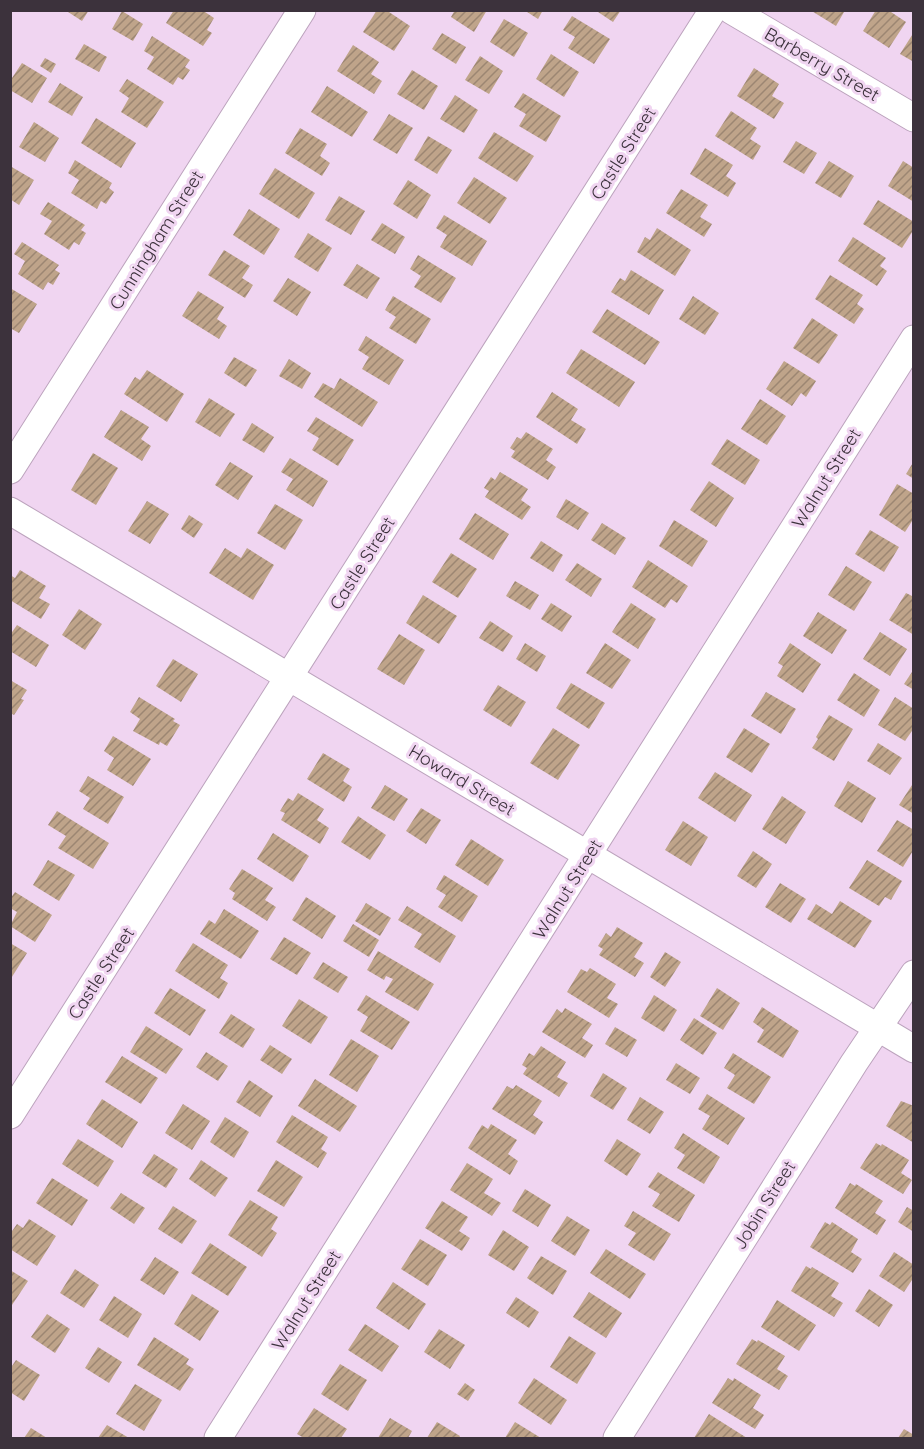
<svg xmlns="http://www.w3.org/2000/svg" width="924" height="1449" font-family="Quicksand,sans-serif">
<style>
.building{fill:url(#building-hatch)}
.lines{fill:none;stroke-linecap:round;stroke-linejoin:round}
.street-casing{stroke:#bca3bd;stroke-width:29}
.street{stroke:#fff;stroke-width:27}
.labels{text-anchor:middle;dominant-baseline:central;stroke-width:6;stroke-linejoin:round;paint-order:stroke}
.street-label{font-size:18px;fill:#3c323c;stroke:#f0d5f1}
</style>
<defs>
<pattern id="building-hatch" width="6" height="6" patternUnits="userSpaceOnUse" patternTransform="scale(1.5)"><rect width="6" height="6" fill="#bfa48a"/><path d="M-1 1l2-2M0 6l6-6M5 7l2-2" fill="none" stroke="#9c8672"/></pattern>
</defs>
<rect width="100%" height="100%" fill="#f0d5f1"/>
<g class="building">
<path d="M65,10H89L82,21Z"/>
<path d="M174,10H202L214,18L207,30L212,33L203,46L166,23Z"/>
<path d="M377,10H386L410,26L394,51L363,32Z"/>
<path d="M455,10H487L474,32L451,17Z"/>
<path d="M524,10H543L538,19Z"/>
<path d="M595,10H621L613,22Z"/>
<path d="M810,10H842L844,12L836,26Z"/>
<path d="M876,10H888L906,22L889,48L863,31Z"/>
<path d="M122,11L143,24L133,41L112,29Z"/>
<path d="M572,16L610,39L594,64L568,48L575,37L563,30Z"/>
<path d="M504,19L528,33L514,57L490,42Z"/>
<path d="M914,32V62L900,54Z"/>
<path d="M442,33L466,47L456,64L432,49Z"/>
<path d="M152,36L190,60L185,67L190,70L183,80L178,77L173,85L147,69L154,57L144,51Z"/>
<path d="M84,44L107,57L99,72L75,59Z"/>
<path d="M353,45L379,62L371,74L382,81L374,94L337,71Z"/>
<path d="M551,54L579,72L564,97L536,79Z"/>
<path d="M480,56L503,71L489,94L465,80Z"/>
<path d="M45,58L56,64L51,73L40,66Z"/>
<path d="M22,63L47,78L32,103L10,90V81Z"/>
<path d="M754,68L779,84L772,96L784,103L774,119L737,96Z"/>
<path d="M412,70L438,86L424,110L397,94Z"/>
<path d="M127,79L164,102L147,128L121,112L129,98L119,91Z"/>
<path d="M60,83L83,97L72,116L48,102Z"/>
<path d="M327,86L368,112L352,137L311,112Z"/>
<path d="M523,93L561,116L546,142L519,126L526,114L514,107Z"/>
<path d="M455,95L478,110L464,133L440,119Z"/>
<path d="M731,111L757,128L750,139L761,146L753,160L715,136Z"/>
<path d="M389,114L413,128L397,154L373,140Z"/>
<path d="M96,118L136,143L121,168L81,143Z"/>
<path d="M34,122L59,138L45,162L19,147Z"/>
<path d="M300,128L327,144L320,156L330,163L322,176L285,153Z"/>
<path d="M494,132L534,156L517,182L478,158Z"/>
<path d="M428,136L452,150L437,174L414,160Z"/>
<path d="M796,141L817,153L804,174L783,162Z"/>
<path d="M705,148L733,165L726,176L736,183L728,197L690,174Z"/>
<path d="M75,160L112,183L109,188L114,192L106,204L101,201L97,209L71,193L79,180L68,173Z"/>
<path d="M829,161L854,176L841,198L815,183Z"/>
<path d="M903,161L914,168V202L888,186Z"/>
<path d="M10,166L34,180L19,205L10,199Z"/>
<path d="M275,168L315,193L299,219L259,194Z"/>
<path d="M474,177L507,198L490,224L457,203Z"/>
<path d="M408,180L431,195L417,219L393,204Z"/>
<path d="M681,189L708,205L700,217L712,224L704,237L666,213Z"/>
<path d="M339,196L365,211L351,235L325,220Z"/>
<path d="M878,200L914,222V229L902,248L863,224Z"/>
<path d="M48,202L85,225L81,230L86,233L79,245L74,242L69,250L44,234L52,221L40,214Z"/>
<path d="M249,209L280,229L264,255L233,235Z"/>
<path d="M444,215L487,241L472,266L440,247L447,235L436,228Z"/>
<path d="M382,223L405,237L395,254L371,240Z"/>
<path d="M657,228L691,250L675,276L637,252L645,237L650,240Z"/>
<path d="M308,233L332,248L318,272L294,257Z"/>
<path d="M853,237L886,258L880,266L887,271L877,286L838,261Z"/>
<path d="M22,242L59,265L55,270L60,273L53,285L48,282L43,290L18,274L25,261L14,254Z"/>
<path d="M224,250L250,266L242,278L253,285L245,298L208,275Z"/>
<path d="M418,255L456,278L441,303L414,287L421,276L410,269Z"/>
<path d="M357,264L380,278L367,299L343,285Z"/>
<path d="M631,270L664,290L649,315L611,292L620,278L625,281Z"/>
<path d="M830,275L863,295L857,304L864,309L854,324L815,299Z"/>
<path d="M288,278L311,292L297,316L273,301Z"/>
<path d="M10,288L37,304L19,333L10,328Z"/>
<path d="M198,291L224,307L217,319L227,326L219,339L182,316Z"/>
<path d="M393,296L431,319L416,344L389,328L396,317L385,310Z"/>
<path d="M693,296L719,313L705,335L679,319Z"/>
<path d="M607,309L660,342L645,365L592,332Z"/>
<path d="M812,318L838,335L819,364L793,348Z"/>
<path d="M366,336L404,360L389,385L362,369L369,357L358,350Z"/>
<path d="M581,349L635,382L619,407L566,373Z"/>
<path d="M234,357L257,370L246,387L224,373Z"/>
<path d="M289,359L311,373L302,389L279,376Z"/>
<path d="M784,361L816,381L806,397L801,393L792,406L766,389Z"/>
<path d="M147,370L184,394L167,422L124,394L135,377L140,380Z"/>
<path d="M340,378L378,402L362,427L314,397L323,383L334,389Z"/>
<path d="M552,392L578,409L571,420L586,429L577,444L536,417Z"/>
<path d="M209,398L235,414L220,437L195,422Z"/>
<path d="M760,399L786,416L767,445L741,429Z"/>
<path d="M121,410L149,427L141,439L151,446L142,461L104,437Z"/>
<path d="M316,417L354,440L338,466L312,450L319,438L307,431Z"/>
<path d="M252,423L274,437L264,453L242,440Z"/>
<path d="M526,432L553,449L546,460L556,467L548,480L511,457L515,451L510,448L517,437L521,439Z"/>
<path d="M727,439L760,460L745,485L711,464Z"/>
<path d="M93,453L118,468L96,505L71,490Z"/>
<path d="M290,458L328,481L313,507L286,490L293,479L281,472Z"/>
<path d="M914,461V479L906,474Z"/>
<path d="M230,462L253,476L238,500L215,485Z"/>
<path d="M500,472L528,489L521,500L531,507L522,520L485,497L489,491L484,488L491,477L495,480Z"/>
<path d="M709,481L734,498L716,527L690,510Z"/>
<path d="M897,484L914,494V518L905,532L879,515Z"/>
<path d="M566,499L589,513L578,530L556,517Z"/>
<path d="M147,501L169,514L150,544L128,531Z"/>
<path d="M275,504L303,520L285,550L257,533Z"/>
<path d="M475,513L509,534L493,560L459,539Z"/>
<path d="M189,515L203,524L194,538L181,529Z"/>
<path d="M674,520L708,541L692,567L659,546Z"/>
<path d="M602,523L626,538L615,555L591,540Z"/>
<path d="M870,530L899,547L884,572L855,554Z"/>
<path d="M541,541L563,555L553,572L530,558Z"/>
<path d="M225,548L241,558L247,548L274,565L253,600L209,573Z"/>
<path d="M451,553L477,569L458,598L432,582Z"/>
<path d="M648,560L688,586L677,603L671,599L665,608L632,587Z"/>
<path d="M577,563L602,579L591,597L565,580Z"/>
<path d="M846,566L872,582L854,611L828,595Z"/>
<path d="M20,570L46,586L39,598L50,604L41,619L10,600V575L15,578Z"/>
<path d="M515,581L539,595L530,610L506,596Z"/>
<path d="M906,593L914,597V635L889,620Z"/>
<path d="M423,595L457,616L439,644L406,623Z"/>
<path d="M551,603L572,616L562,632L541,619Z"/>
<path d="M631,603L656,619L638,649L612,632Z"/>
<path d="M79,609L102,624L85,650L62,635Z"/>
<path d="M818,612L847,630L832,654L803,636Z"/>
<path d="M490,621L513,636L503,652L479,638Z"/>
<path d="M17,625L49,645L36,667L10,651V635Z"/>
<path d="M880,632L907,649L890,676L863,659Z"/>
<path d="M399,634L425,650L404,685L377,669Z"/>
<path d="M525,643L546,656L537,672L516,659Z"/>
<path d="M605,643L631,660L612,689L586,673Z"/>
<path d="M790,643L821,664L803,693L777,676L783,666L778,663Z"/>
<path d="M173,659L198,674L181,702L156,686Z"/>
<path d="M914,669V690L904,684Z"/>
<path d="M854,673L880,690L864,717L837,700Z"/>
<path d="M10,680L27,690L21,699L24,700L14,715L10,713Z"/>
<path d="M571,683L605,703L589,729L556,708Z"/>
<path d="M498,685L526,702L511,727L483,710Z"/>
<path d="M766,692L796,709L781,734L751,716Z"/>
<path d="M139,697L175,719L173,721L180,725L167,746L160,742L159,745L133,731L140,719L130,712Z"/>
<path d="M895,697L914,709V728L905,741L878,725Z"/>
<path d="M829,715L853,729L834,761L812,748L818,739L816,737Z"/>
<path d="M553,728L580,745L558,780L530,763Z"/>
<path d="M744,728L770,744L752,773L726,757Z"/>
<path d="M113,736L151,759L133,786L107,770L114,758L104,751Z"/>
<path d="M878,743L902,758L890,775L867,761Z"/>
<path d="M323,753L350,769L343,781L352,787L344,802L307,779Z"/>
<path d="M715,772L752,795L735,822L698,798Z"/>
<path d="M88,776L124,797L108,824L83,809L90,798L79,791Z"/>
<path d="M848,781L876,798L862,823L834,806Z"/>
<path d="M914,782V814L899,805Z"/>
<path d="M385,785L408,799L394,821L371,808Z"/>
<path d="M298,793L324,809L317,820L329,828L320,844L281,820L285,813L280,811L288,798L293,801Z"/>
<path d="M782,796L806,812L786,844L762,829Z"/>
<path d="M421,808L441,820L426,844L406,831Z"/>
<path d="M57,811L109,843L93,869L58,848L66,836L48,825Z"/>
<path d="M358,816L386,835L370,860L341,842Z"/>
<path d="M897,820L914,830V849L903,867L877,851Z"/>
<path d="M683,821L708,837L691,866L665,850Z"/>
<path d="M273,833L309,856L293,882L257,859Z"/>
<path d="M471,839L504,860L488,886L455,865Z"/>
<path d="M753,851L772,864L756,888L737,876Z"/>
<path d="M48,860L75,875L59,901L33,885Z"/>
<path d="M867,860L902,881L891,900L885,897L879,906L849,888Z"/>
<path d="M242,869L273,888L265,900L276,907L267,921L232,899L235,893L229,889Z"/>
<path d="M444,875L478,896L462,922L438,907L446,895L436,889Z"/>
<path d="M780,883L806,899L791,923L765,907Z"/>
<path d="M15,892L52,915L35,942L10,926L17,912L10,908V899Z"/>
<path d="M306,897L336,916L322,939L292,920Z"/>
<path d="M840,901L872,921L855,948L807,919L816,904L832,914Z"/>
<path d="M366,903L391,918L380,936L355,921Z"/>
<path d="M407,906L456,936L440,963L414,947L422,934L398,920Z"/>
<path d="M224,909L259,931L241,959L200,934L209,920L215,924Z"/>
<path d="M353,924L379,940L369,957L343,941Z"/>
<path d="M617,927L643,943L634,957L644,963L635,977L599,955L603,949L598,946L606,933L611,937Z"/>
<path d="M284,937L311,953L297,975L270,959Z"/>
<path d="M10,943L27,953L10,980Z"/>
<path d="M193,943L228,965L220,978L228,983L219,999L175,971Z"/>
<path d="M378,951L434,984L418,1011L385,992L393,979L386,976L384,980L367,970Z"/>
<path d="M665,952L681,962L665,987L650,977Z"/>
<path d="M323,962L348,977L338,993L313,978Z"/>
<path d="M590,968L616,984L607,998L618,1004L609,1018L567,992L581,969L587,972Z"/>
<path d="M170,988L206,1010L190,1036L154,1013Z"/>
<path d="M717,988L740,1003L723,1030L700,1016Z"/>
<path d="M366,995L410,1022L392,1050L360,1031L368,1017L357,1010Z"/>
<path d="M654,995L677,1010L664,1032L641,1018Z"/>
<path d="M299,999L328,1017L311,1044L282,1026Z"/>
<path d="M762,1007L799,1031L783,1058L757,1042L764,1030L753,1022Z"/>
<path d="M565,1008L592,1024L582,1038L593,1045L585,1058L542,1032L557,1009L562,1013Z"/>
<path d="M231,1014L255,1029L243,1048L219,1033Z"/>
<path d="M694,1018L717,1033L703,1055L680,1040Z"/>
<path d="M146,1026L183,1049L166,1074L130,1052Z"/>
<path d="M615,1027L637,1040L627,1057L605,1044Z"/>
<path d="M351,1039L379,1056L357,1092L329,1075Z"/>
<path d="M270,1045L292,1059L282,1074L260,1060Z"/>
<path d="M541,1046L566,1062L557,1077L568,1083L559,1097L523,1074L527,1068L522,1065L529,1053L534,1056Z"/>
<path d="M206,1052L228,1066L218,1081L196,1067Z"/>
<path d="M733,1053L771,1077L754,1104L727,1088L735,1075L724,1068Z"/>
<path d="M122,1056L158,1078L141,1104L105,1082Z"/>
<path d="M676,1063L700,1078L690,1094L666,1080Z"/>
<path d="M603,1073L627,1088L613,1110L590,1096Z"/>
<path d="M315,1079L357,1106L340,1132L298,1106Z"/>
<path d="M249,1080L273,1096L260,1117L236,1102Z"/>
<path d="M516,1085L542,1101L533,1115L543,1122L535,1135L492,1109L507,1086L513,1089Z"/>
<path d="M707,1094L745,1118L728,1145L702,1129L710,1116L698,1109Z"/>
<path d="M640,1097L664,1112L650,1134L627,1120Z"/>
<path d="M102,1099L138,1122L122,1148L86,1124Z"/>
<path d="M901,1101L914,1106V1143L886,1126Z"/>
<path d="M183,1104L210,1121L192,1150L165,1133Z"/>
<path d="M292,1115L328,1137L321,1149L327,1153L318,1168L276,1142Z"/>
<path d="M225,1117L249,1132L234,1158L210,1142Z"/>
<path d="M491,1124L517,1140L508,1154L518,1161L510,1175L468,1148L482,1125L488,1129Z"/>
<path d="M683,1133L720,1157L704,1184L677,1168L685,1155L674,1148Z"/>
<path d="M78,1139L114,1161L98,1187L62,1164Z"/>
<path d="M617,1139L641,1154L627,1176L604,1161Z"/>
<path d="M876,1143L881,1146L882,1144L909,1160L901,1173L912,1180L903,1194L860,1168Z"/>
<path d="M154,1154L178,1169L166,1188L142,1173Z"/>
<path d="M201,1160L228,1178L215,1197L189,1179Z"/>
<path d="M276,1160L303,1177L284,1207L257,1191Z"/>
<path d="M467,1163L493,1179L484,1193L501,1203L492,1216L450,1190Z"/>
<path d="M658,1172L695,1195L679,1222L652,1206L660,1194L648,1187Z"/>
<path d="M52,1178L88,1200L72,1226L36,1203Z"/>
<path d="M850,1183L855,1186L856,1184L883,1201L875,1213L886,1220L877,1235L835,1208Z"/>
<path d="M525,1189L551,1205L538,1227L512,1211Z"/>
<path d="M121,1193L145,1208L134,1224L110,1208Z"/>
<path d="M250,1200L278,1217L271,1229L277,1233L262,1257L228,1235Z"/>
<path d="M442,1201L468,1217L459,1231L470,1238L462,1251L425,1228Z"/>
<path d="M173,1206L197,1221L182,1244L158,1229Z"/>
<path d="M907,1207L914,1211V1232L898,1222Z"/>
<path d="M633,1211L671,1234L654,1261L628,1245L636,1233L624,1226Z"/>
<path d="M567,1216L590,1230L575,1256L551,1241Z"/>
<path d="M29,1219L56,1236L37,1266L10,1249V1234L17,1224L23,1228Z"/>
<path d="M825,1222L830,1225L832,1222L858,1239L851,1252L862,1259L853,1273L810,1247Z"/>
<path d="M503,1230L529,1247L514,1271L488,1255Z"/>
<path d="M420,1239L447,1255L428,1286L401,1269Z"/>
<path d="M210,1243L247,1267L228,1296L191,1273Z"/>
<path d="M606,1249L646,1274L630,1299L590,1273Z"/>
<path d="M894,1252L914,1265V1277L904,1292L879,1276Z"/>
<path d="M541,1256L567,1271L553,1295L527,1278Z"/>
<path d="M155,1257L179,1272L164,1295L140,1280Z"/>
<path d="M806,1266L811,1269L812,1267L839,1283L831,1296L843,1303L834,1317L791,1291Z"/>
<path d="M75,1269L99,1285L84,1308L60,1293Z"/>
<path d="M10,1270L28,1281L10,1308Z"/>
<path d="M393,1282L426,1304L409,1330L376,1308Z"/>
<path d="M869,1289L893,1305L879,1327L855,1311Z"/>
<path d="M589,1292L622,1313L606,1338L573,1317Z"/>
<path d="M192,1294L219,1311L200,1341L174,1324Z"/>
<path d="M114,1296L142,1314L128,1338L99,1320Z"/>
<path d="M516,1297L539,1312L529,1328L506,1313Z"/>
<path d="M777,1300L816,1325L799,1351L761,1327Z"/>
<path d="M47,1314L70,1329L55,1353L31,1337Z"/>
<path d="M365,1324L399,1346L382,1372L348,1350Z"/>
<path d="M439,1329L465,1345L450,1369L424,1352Z"/>
<path d="M569,1336L596,1353L577,1384L550,1367Z"/>
<path d="M154,1337L189,1359L186,1364L194,1369L180,1391L137,1365Z"/>
<path d="M752,1339L757,1342L758,1340L785,1356L777,1369L788,1376L779,1390L736,1364Z"/>
<path d="M98,1347L122,1362L109,1383L85,1368Z"/>
<path d="M16,1360L40,1375L24,1401L10,1392V1369Z"/>
<path d="M340,1364L367,1380L348,1411L321,1394Z"/>
<path d="M534,1378L567,1400L551,1425L518,1403Z"/>
<path d="M728,1378L733,1381L734,1378L761,1395L753,1408L764,1415L755,1429L712,1403Z"/>
<path d="M465,1383L475,1390L468,1401L457,1394Z"/>
<path d="M135,1384L162,1400L144,1431L116,1414Z"/>
<path d="M314,1408L347,1429L341,1438H304L297,1434Z"/>
<path d="M709,1414L747,1438H694Z"/>
<path d="M390,1418L412,1431L408,1438H378Z"/>
<path d="M437,1422L460,1436L459,1438H427Z"/>
<path d="M515,1422L541,1438H505Z"/>
<path d="M107,1425L129,1438H98Z"/>
<path d="M31,1428L47,1438H24Z"/>
<path d="M904,1429L914,1435V1438H898Z"/>
</g>
<g class="lines">
<g class="street-casing">
<g id="street">
<path d="M731,10L914,118"/>
<path d="M10,470L302,10"/>
<path d="M10,511L914,1049"/>
<path d="M10,1115L713,10"/>
<path d="M218,1438L914,339"/>
<path d="M617,1438L854,1063L914,974"/>
</g>
</g>
<use href="#street" class="street"/>
</g>
<g class="labels">
<g class="street-label">
<text transform="translate(822 64) rotate(30)">Barberry Street</text>
<text transform="translate(623 153) rotate(-58)">Castle Street</text>
<text transform="translate(156 240) rotate(-58)">Cunningham Street</text>
<text transform="translate(826 478) rotate(-58)">Walnut Street</text>
<text transform="translate(362 563) rotate(-58)">Castle Street</text>
<text transform="translate(462 780) rotate(31)">Howard Street</text>
<text transform="translate(567 889) rotate(-58)">Walnut Street</text>
<text transform="translate(101 973) rotate(-57)">Castle Street</text>
<text transform="translate(764 1205) rotate(-58)">Jobin Street</text>
<text transform="translate(306 1300) rotate(-58)">Walnut Street</text>
</g>
</g>
<rect width="924" height="1449" fill="none" stroke="#3c323c" stroke-width="24"/>
</svg>
